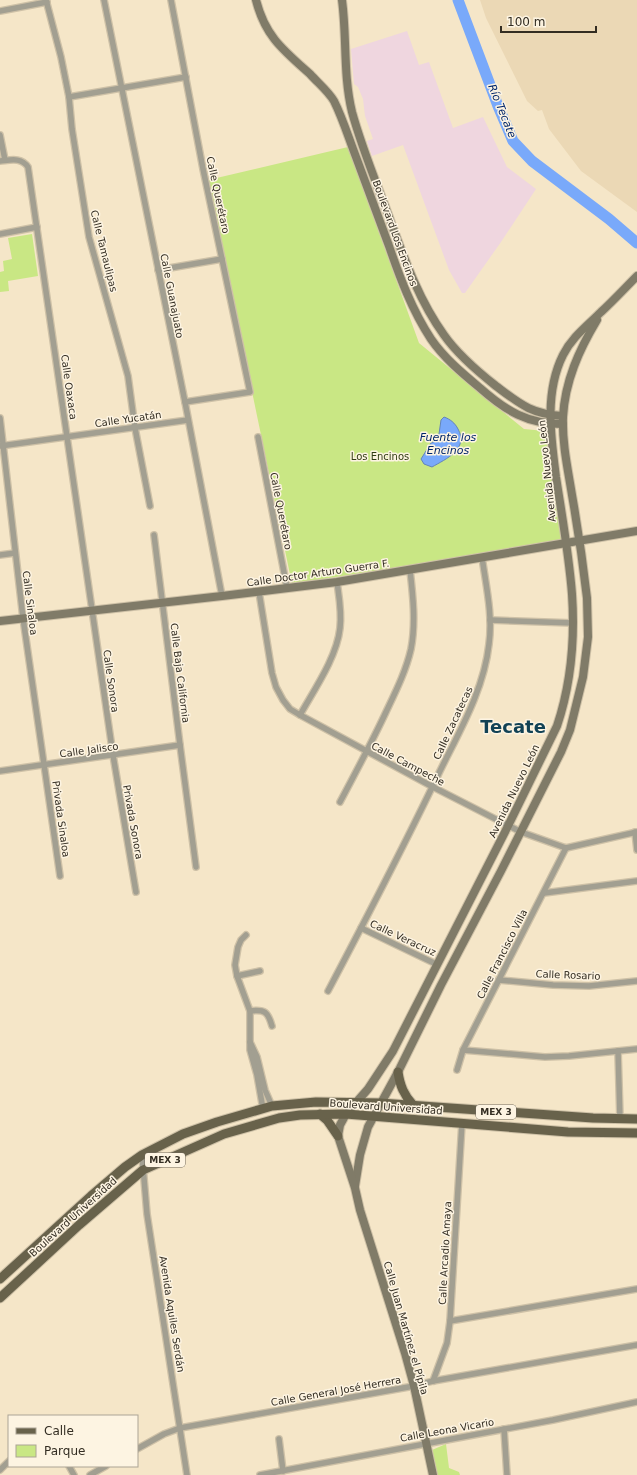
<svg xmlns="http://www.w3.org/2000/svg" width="637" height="1475" font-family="'DejaVu Sans',sans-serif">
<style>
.commercial{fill:#efd6df}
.built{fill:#ebd8b5}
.green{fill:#c9e784}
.water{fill:#79a9fa;stroke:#6484b9}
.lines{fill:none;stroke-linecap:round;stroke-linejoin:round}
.river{stroke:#79a9fa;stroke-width:11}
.street-casing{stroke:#cec1a7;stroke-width:8}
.secondary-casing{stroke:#cec1a7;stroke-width:10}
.primary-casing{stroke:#cec1a7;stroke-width:11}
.street{stroke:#a29f91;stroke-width:5.5}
.secondary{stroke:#807b68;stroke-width:8}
.primary{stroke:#68624b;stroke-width:9}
.labels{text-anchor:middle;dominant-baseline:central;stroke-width:3;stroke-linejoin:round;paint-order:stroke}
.shield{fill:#fdf4e2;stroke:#70695c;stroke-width:1}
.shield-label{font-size:9px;font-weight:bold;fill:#332d22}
.street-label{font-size:10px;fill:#332d22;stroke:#fdf4e2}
.park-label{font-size:10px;fill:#303b12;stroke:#fdf4e2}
.water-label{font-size:11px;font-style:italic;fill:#00266b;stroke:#fdf4e2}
.town-label{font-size:18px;font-weight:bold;fill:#124255;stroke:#fdf4e2}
</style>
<rect width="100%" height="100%" fill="#f5e6c8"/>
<path class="commercial" d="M407,31L419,65L429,62L453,128L483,117L507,167L536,189L501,242L465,293H462L449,270L403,145L372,156L367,141L373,139L365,116L363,99L358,87L354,84L351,49Z"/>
<path class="built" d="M480,0H637V212L581,171L549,129L542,110L538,111L527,101L486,18Z"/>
<g class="green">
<path d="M348,147L419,343L524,429L545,431L562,541L292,584L208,180Z"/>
<path d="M32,234L38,276L8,281L9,291L0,292V272L4,271L3,261L12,259L8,238Z"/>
<path d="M446,1444L449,1468L459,1472L460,1475H437L432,1450Z"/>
</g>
<path class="water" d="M444,417C450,419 455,423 458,429C469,449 446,459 432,467L424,464L421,459L431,443L437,440L439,434L441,420Z"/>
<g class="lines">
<path class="river" d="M458,0L498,106L513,141L532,161L609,219L637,243"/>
<g class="street-casing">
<g id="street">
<path d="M46,0L61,57L69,97L72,129L89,237L128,376L135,428L150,506"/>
<path d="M104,0L185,402L222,596"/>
<path d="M171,0L203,169L250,392L185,402"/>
<path d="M0,11L47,2"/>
<path d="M69,97L186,77"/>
<path d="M0,135L5,160"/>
<path d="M0,161C11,160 21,157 28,167L113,755L136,892"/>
<path d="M0,234L37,227"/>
<path d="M158,270L222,259"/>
<path d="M0,418L23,618L60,876"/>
<path d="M258,437L287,588"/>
<path d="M0,446L188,420"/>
<path d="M154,535L180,745L196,867"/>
<path d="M0,555L15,553"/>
<path d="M259,592L272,673L276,687L283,700L290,709L300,715L433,787L521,832L566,848L637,832"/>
<path d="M490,620L573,623"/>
<path d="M300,715C314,690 337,657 340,628C342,612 339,597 337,582"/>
<path d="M0,771L180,745"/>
<path d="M340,802C356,772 372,742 386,712C396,691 406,671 411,649C416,623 413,596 410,570"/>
<path d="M635,832L637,850"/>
<path d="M544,893L637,881"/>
<path d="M361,928L436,964"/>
<path d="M246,935L241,940L238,947L235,965L237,976L250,1011V1050L257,1075L263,1109"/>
<path d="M237,976L260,971"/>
<path d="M499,980L553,985L589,986L637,981"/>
<path d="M328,991C366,919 404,846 439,773C459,732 484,690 489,644C493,615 486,586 482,557"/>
<path d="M250,1011C265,1009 268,1012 272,1026"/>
<path d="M250,1042L257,1057L265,1090L272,1106"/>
<path d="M463,1050L545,1057L569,1056L637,1049"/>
<path d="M618,1051L620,1119"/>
<path d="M457,1070L463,1050L566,848"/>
<path d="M142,1155L147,1214L187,1475"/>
<path d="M450,1321L637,1289"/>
<path d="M433,1381L447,1343L450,1321L462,1123"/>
<path d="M504,1429L507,1475"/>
<path d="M279,1439L283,1471"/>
<path d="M137,1449L164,1434L180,1428L414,1386L433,1381L637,1345"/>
<path d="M69,1466L74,1475"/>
<path d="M0,1470L9,1461"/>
<path d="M90,1475L106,1466"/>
<path d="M260,1475L553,1420L637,1402"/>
</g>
</g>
<g class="secondary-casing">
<g id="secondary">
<path d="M256,0C265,36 283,50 310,74C318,83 328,91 334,101C343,119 349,139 356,157C367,187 378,216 389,246C400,278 412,310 431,339C444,358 462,373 480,388C506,411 527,424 563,424"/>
<path d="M342,0C347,37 343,75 352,112C361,145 374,177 386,209C402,252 417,298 444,335C458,355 477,371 496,386C520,404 531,414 563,416"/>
<path d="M0,621L222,596L337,582L637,531"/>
<path d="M355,1186L360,1155L368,1127L398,1072L441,985L501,871L561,752L570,730L583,677L588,637L587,598C583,563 578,529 572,495C568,470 562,443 563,417C565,381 579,350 597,320"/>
<path d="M433,1475L414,1386L405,1353L360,1210L355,1188L338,1136L340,1125L346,1114L368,1089L393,1051L508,826L557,726C571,684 575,638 572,594C569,555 562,516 556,477C551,438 544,393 563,355C572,337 587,326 601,312C613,301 625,288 637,276"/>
</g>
</g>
<g class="primary-casing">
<g id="primary">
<path d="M398,1072C400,1086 404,1095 413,1105"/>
<path d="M320,1114L327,1120L338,1136"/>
<path d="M0,1279L91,1196L125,1167L142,1155L183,1134L217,1122L272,1106L316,1102L380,1103L593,1118L637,1119"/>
<path d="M0,1298L79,1225L143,1170L224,1134L279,1118L300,1115L346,1114L568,1132L637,1133"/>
</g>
</g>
<use href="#street" class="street"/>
<use href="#secondary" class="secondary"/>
<use href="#primary" class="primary"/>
</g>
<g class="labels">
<g class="shield">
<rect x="476" y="1105" width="40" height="14" rx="3"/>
<rect x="145" y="1153" width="40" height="14" rx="3"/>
</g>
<g class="shield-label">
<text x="496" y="1112">MEX 3</text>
<text x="165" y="1160">MEX 3</text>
</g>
<g class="street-label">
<text transform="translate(218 195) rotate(78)">Calle Querétaro</text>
<text transform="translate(395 233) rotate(70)">Boulevard Los Encinos</text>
<text transform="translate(104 251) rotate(76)">Calle Tamaulipas</text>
<text transform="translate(172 296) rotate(79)">Calle Guanajuato</text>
<text transform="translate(69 387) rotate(82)">Calle Oaxaca</text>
<text transform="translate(128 419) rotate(-8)">Calle Yucatán</text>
<text transform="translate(547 471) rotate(-96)">Avenida Nuevo León</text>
<text transform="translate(281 511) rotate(79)">Calle Querétaro</text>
<text transform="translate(318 573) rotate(-8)">Calle Doctor Arturo Guerra F.</text>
<text transform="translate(30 603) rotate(83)">Calle Sinaloa</text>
<text transform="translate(180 673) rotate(83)">Calle Baja California</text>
<text transform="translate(111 681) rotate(82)">Calle Sonora</text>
<text transform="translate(453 723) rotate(-65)">Calle Zacatecas</text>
<text transform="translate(89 750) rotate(-8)">Calle Jalisco</text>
<text transform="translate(408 764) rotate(28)">Calle Campeche</text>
<text transform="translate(514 791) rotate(-64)">Avenida Nuevo León</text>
<text transform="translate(61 819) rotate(82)">Privada Sinaloa</text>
<text transform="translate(133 822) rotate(80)">Privada Sonora</text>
<text transform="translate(403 938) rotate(25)">Calle Veracruz</text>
<text transform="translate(502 954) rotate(-63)">Calle Francisco Villa</text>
<text transform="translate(568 975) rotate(2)">Calle Rosario</text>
<text transform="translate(386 1107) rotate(4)">Boulevard Universidad</text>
<text transform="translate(73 1217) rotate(-42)">Boulevard Universidad</text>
<text transform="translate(445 1253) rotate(-87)">Calle Arcadio Amaya</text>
<text transform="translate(172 1314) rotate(81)">Avenida Aquiles Serdán</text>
<text transform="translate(406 1328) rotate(74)">Calle Juan Martínez el Pípila</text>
<text transform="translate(336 1391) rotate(-10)">Calle General José Herrera</text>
<text transform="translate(447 1430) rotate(-10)">Calle Leona Vicario</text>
</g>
<g class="park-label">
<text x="380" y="456">Los Encinos</text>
</g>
<g class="water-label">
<text transform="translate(502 111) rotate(68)">Río Tecate</text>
<text x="448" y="437">Fuente los<tspan x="448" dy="13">Encinos</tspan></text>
</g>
<g class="town-label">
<text x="513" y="726">Tecate</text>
</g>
</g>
<rect x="8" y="1415" width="130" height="52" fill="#fdf4e2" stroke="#aca495"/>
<rect x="16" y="1428" width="20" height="6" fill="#68624b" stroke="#aca495"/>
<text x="44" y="1435" font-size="12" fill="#332d22">Calle</text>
<rect x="16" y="1445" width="20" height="12" fill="#c9e784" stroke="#aca495"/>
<text x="44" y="1455" font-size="12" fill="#332d22">Parque</text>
<path d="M501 26v6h95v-6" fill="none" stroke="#332d22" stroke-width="2"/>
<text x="507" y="26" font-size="12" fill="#332d22" stroke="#fdf4e2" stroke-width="3" paint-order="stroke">100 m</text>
</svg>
